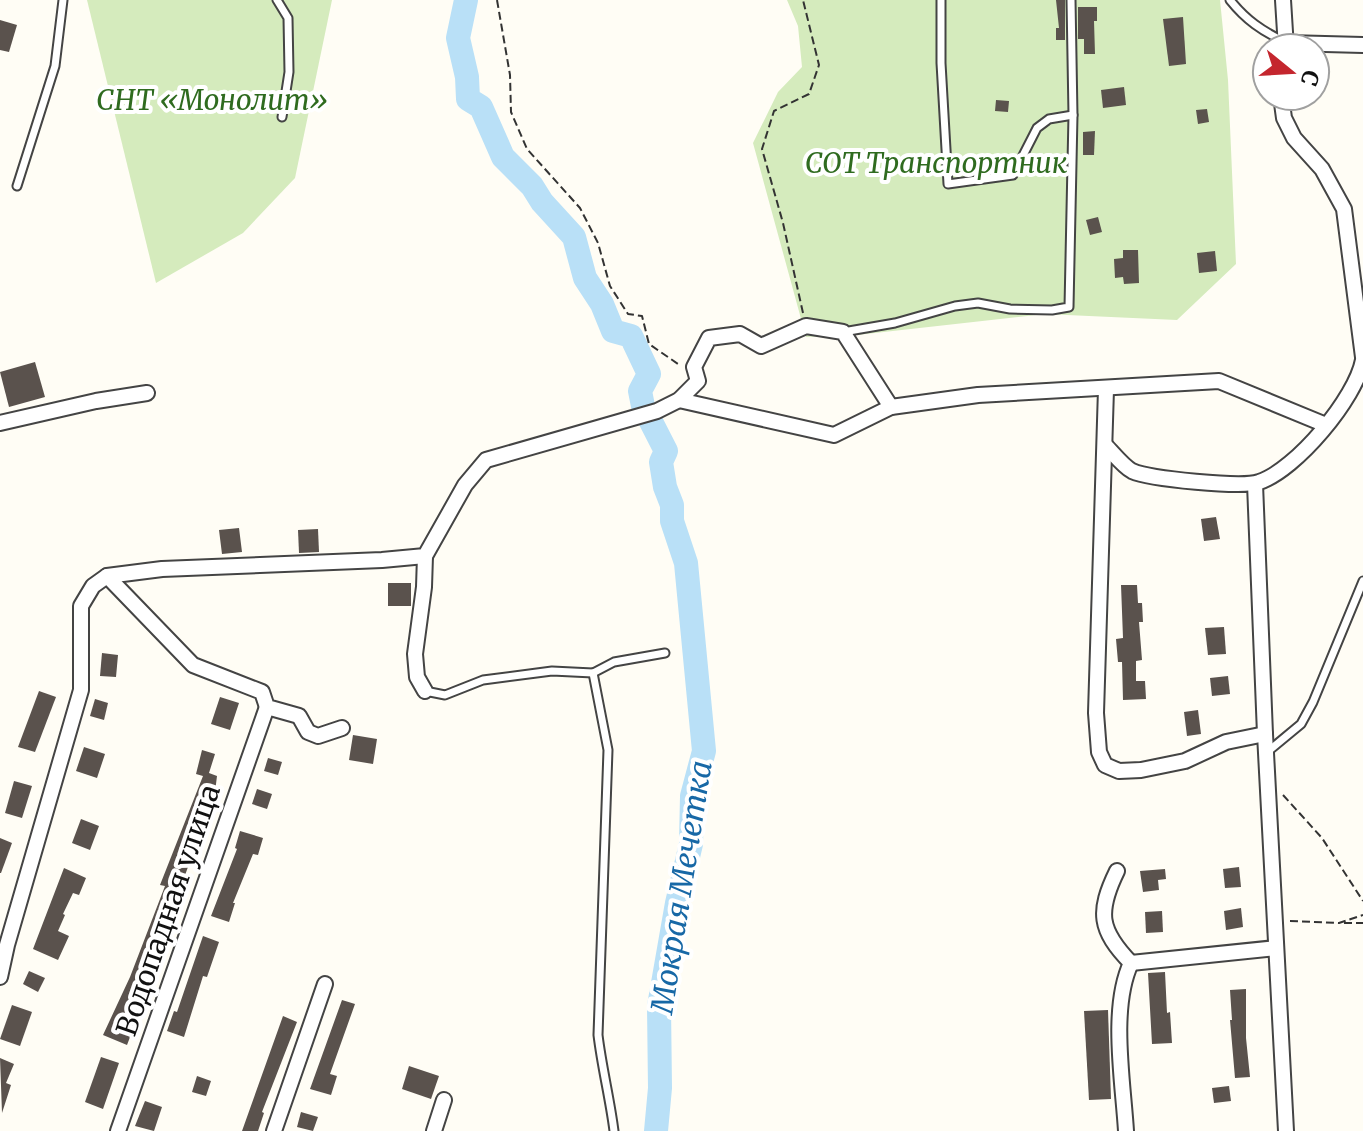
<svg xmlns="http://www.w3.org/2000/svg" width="1363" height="1131" font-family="Merriweather,serif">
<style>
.green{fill:#d5ebbd}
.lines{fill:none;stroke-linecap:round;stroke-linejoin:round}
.river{stroke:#b9e0f7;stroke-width:24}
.building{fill:#5a524d}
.service-casing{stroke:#444;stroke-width:11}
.minor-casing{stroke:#444;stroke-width:18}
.path{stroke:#333;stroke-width:2;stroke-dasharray:8 4;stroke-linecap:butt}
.service{stroke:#fff;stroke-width:7}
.minor{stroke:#fff;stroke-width:14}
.labels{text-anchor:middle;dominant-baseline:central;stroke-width:8;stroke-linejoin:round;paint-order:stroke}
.park-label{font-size:28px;font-style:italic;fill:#2f6b1f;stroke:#fff}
.street-label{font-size:28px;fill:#111;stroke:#fff}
.water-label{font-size:30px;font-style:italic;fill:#1768a6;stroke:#fff}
</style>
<rect width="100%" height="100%" fill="#fffdf5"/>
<g class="green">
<path d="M87,0H332L295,178L243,233L156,283Z"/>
<path d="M787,0H1220L1228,80L1236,264L1177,320L1045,314L857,335L806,337L753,143L778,92L802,67L798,26Z"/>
</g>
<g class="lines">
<path class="river" d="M466,0L458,38L467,77L468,99L481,107L503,157L532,186L542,202L574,237L585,278L602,304L613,331L631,336L649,374L640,391L643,406L666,451L661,462L665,487L672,505V521L686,563L704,751L692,796L691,844L677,903L659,1006L660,1088L656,1131"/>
</g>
<g class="building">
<path d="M1056,0H1065V40H1056V28H1059Z"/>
<path d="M1078,7H1097V21H1094L1095,54H1084V39H1078Z"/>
<path d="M1183,17L1186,64L1169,66L1163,19Z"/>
<path d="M0,20L17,25L9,52L0,50Z"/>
<path d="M1124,87L1126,105L1103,108L1101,90Z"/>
<path d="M996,100L1009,101L1008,112L995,111Z"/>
<path d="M1207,109L1209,122L1198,124L1196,110Z"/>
<path d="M1095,131L1094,155H1083V132Z"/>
<path d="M974,162L975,172L960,173L959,163Z"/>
<path d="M1098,217L1102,232L1090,235L1086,220Z"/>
<path d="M1123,250H1138L1139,283L1124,284L1123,277L1115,278L1114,259L1123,258Z"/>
<path d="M1215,251L1217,271L1199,273L1197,253Z"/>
<path d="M35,362L45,397L9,407L0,372Z"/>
<path d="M1216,517L1220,539L1204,541L1201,519Z"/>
<path d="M239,528L242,552L222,554L219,530Z"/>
<path d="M318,529L319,552L299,553L298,530Z"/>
<rect x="388" y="583" width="23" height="23"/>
<path d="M1121,585H1137L1138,603H1142L1143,622H1139L1142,660L1136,661V681H1145L1146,699L1123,700L1122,662H1118L1116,639L1123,638Z"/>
<path d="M1224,627L1226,654L1208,655L1205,628Z"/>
<path d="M102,653L118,655L116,677L100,676Z"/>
<path d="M1228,676L1230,694L1212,696L1210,678Z"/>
<path d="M39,691L56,697L35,752L18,747Z"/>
<path d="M220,697L239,703L230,730L211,724Z"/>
<path d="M95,699L108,703L104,720L90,716Z"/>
<path d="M1198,710L1201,734L1187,736L1184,712Z"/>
<path d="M353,735L377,739L373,764L349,760Z"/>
<path d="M84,747L105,754L97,778L76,771Z"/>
<path d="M202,750L215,754L209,773L217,776L215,792L175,903L178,904L161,944H163L134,1017L137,1019L127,1045L103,1035L130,977L165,886L160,885L203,776L196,774Z"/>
<path d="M268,758L282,762L278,775L264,771Z"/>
<path d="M14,781L32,786L22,818L5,813Z"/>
<path d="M257,789L272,794L267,809L252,804Z"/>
<path d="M81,819L99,826L90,850L72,843Z"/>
<path d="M240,831L263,838L258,855L253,854L233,903H235L229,922L211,916L237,849L235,848Z"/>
<path d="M0,838L12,843L1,873H0Z"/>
<path d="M1239,867L1241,887L1225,888L1223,869Z"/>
<path d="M64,868L86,878L79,895L73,893L63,914L65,915L58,931L69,936L58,960L33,949Z"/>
<path d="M1165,869L1166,879L1158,880L1159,890L1143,892L1140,871Z"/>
<path d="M1241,908L1243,927L1226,930L1224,911Z"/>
<path d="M1162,911L1163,932L1146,933L1145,912Z"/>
<path d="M203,936L219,942L207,977L203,976L184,1037L167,1031L174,1011L177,1012Z"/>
<path d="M29,971L45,978L38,992L23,984Z"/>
<path d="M1165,972L1167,1013L1170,1012L1172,1043L1152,1044L1148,973Z"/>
<path d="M1246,989V1038L1250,1077L1235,1078L1230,1020H1232L1230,990Z"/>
<path d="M342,1000L355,1004L330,1074L337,1076L331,1095L310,1089Z"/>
<path d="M12,1005L32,1012L20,1046L0,1039Z"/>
<path d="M1108,1010L1111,1099L1089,1100L1084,1011Z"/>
<path d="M283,1016L297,1022L262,1112L264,1113L258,1131H242Z"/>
<path d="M101,1057L119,1063L103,1109L85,1102Z"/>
<path d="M0,1058L14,1064L6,1083L11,1085L2,1113Z"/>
<path d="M409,1066L439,1076L431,1099L402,1089Z"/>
<path d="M197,1076L211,1081L206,1096L192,1092Z"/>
<path d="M1229,1086L1231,1101L1214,1103L1212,1088Z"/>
<path d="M145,1101L162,1107L154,1131L135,1126Z"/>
<path d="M301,1112L318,1117L313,1131L297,1127Z"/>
</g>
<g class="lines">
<g class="service-casing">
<g id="service">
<path d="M277,0L288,18L289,72L282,117"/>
<path d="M941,0V63L948,184L1013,175L1037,128L1049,119L1073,115"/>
<path d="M1230,0C1246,20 1262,31 1285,42"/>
<path d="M17,186L55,66L63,0"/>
<path d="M843,332L895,323L955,306L978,303L1010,309L1052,310L1069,307L1073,115L1071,0"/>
<path d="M593,673L608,750L598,1035C602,1068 610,1099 614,1131"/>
<path d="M425,691L445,695L483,680L552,671L593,673L614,662L665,653"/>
<path d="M1266,753L1301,724L1313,702L1363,581"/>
</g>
</g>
<g class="minor-casing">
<g id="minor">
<path d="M1283,0L1286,48"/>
<path d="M1287,43L1363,45"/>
<path d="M1281,96L1284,118L1294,138L1322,169L1344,209L1363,357"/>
<path d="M1106,389L1096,713L1099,752L1105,765L1119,771L1141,770L1185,761L1226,742L1265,734"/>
<path d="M679,400L834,435L891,407L978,395L1219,381L1326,425"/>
<path d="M0,423L96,401L147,393"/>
<path d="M1106,446C1113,453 1123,466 1132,471C1150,479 1242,488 1259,482C1296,470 1356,398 1363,360"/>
<path d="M1255,484L1265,734L1286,1131"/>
<path d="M425,556L424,587L415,654L417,677L425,691"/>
<path d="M107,576L193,665L262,692L267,707L299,716L308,732L318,736L342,728"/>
<path d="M1117,871C1097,912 1099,930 1131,963C1110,1008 1123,1081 1126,1131"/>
<path d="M1131,963L1276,948"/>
<path d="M0,977L7,945L81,690V606L93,586L107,576L162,569L382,560L425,556L465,485L486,460L657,411L679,400L698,381L694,367L709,338L740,334L761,346L806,326L843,332L891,407"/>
<path d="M118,1131L267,707"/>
<path d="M274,1131L325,984"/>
<path d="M434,1131L444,1100"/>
</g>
</g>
<g class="path">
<path d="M497,0L510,75L511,112L527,149L580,208L598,243L610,286L628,314L642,316L649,344L681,366"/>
<path d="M803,313L783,223L762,149L774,111L809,94L819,65L803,0"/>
<path d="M1283,795L1322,838L1363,901"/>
<path d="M1290,921L1339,923L1363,915"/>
<path d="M1344,923H1363"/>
</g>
<use href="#service" class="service"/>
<use href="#minor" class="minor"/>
</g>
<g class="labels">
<g class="park-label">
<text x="212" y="100">СНТ «Монолит»</text>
<text x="936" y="163">СОТ Транспортник</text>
</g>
<g class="street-label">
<text transform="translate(168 910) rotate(-71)">Водопадная улица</text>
</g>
<g class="water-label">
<text transform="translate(681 887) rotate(-81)">Мокрая Мечетка</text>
</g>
</g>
<g transform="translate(1291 72) rotate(108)"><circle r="38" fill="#ffffff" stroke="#a0a0a0" stroke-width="2"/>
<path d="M0-6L14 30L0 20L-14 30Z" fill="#c4262e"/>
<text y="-12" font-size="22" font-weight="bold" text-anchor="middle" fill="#111111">С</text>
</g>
</svg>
